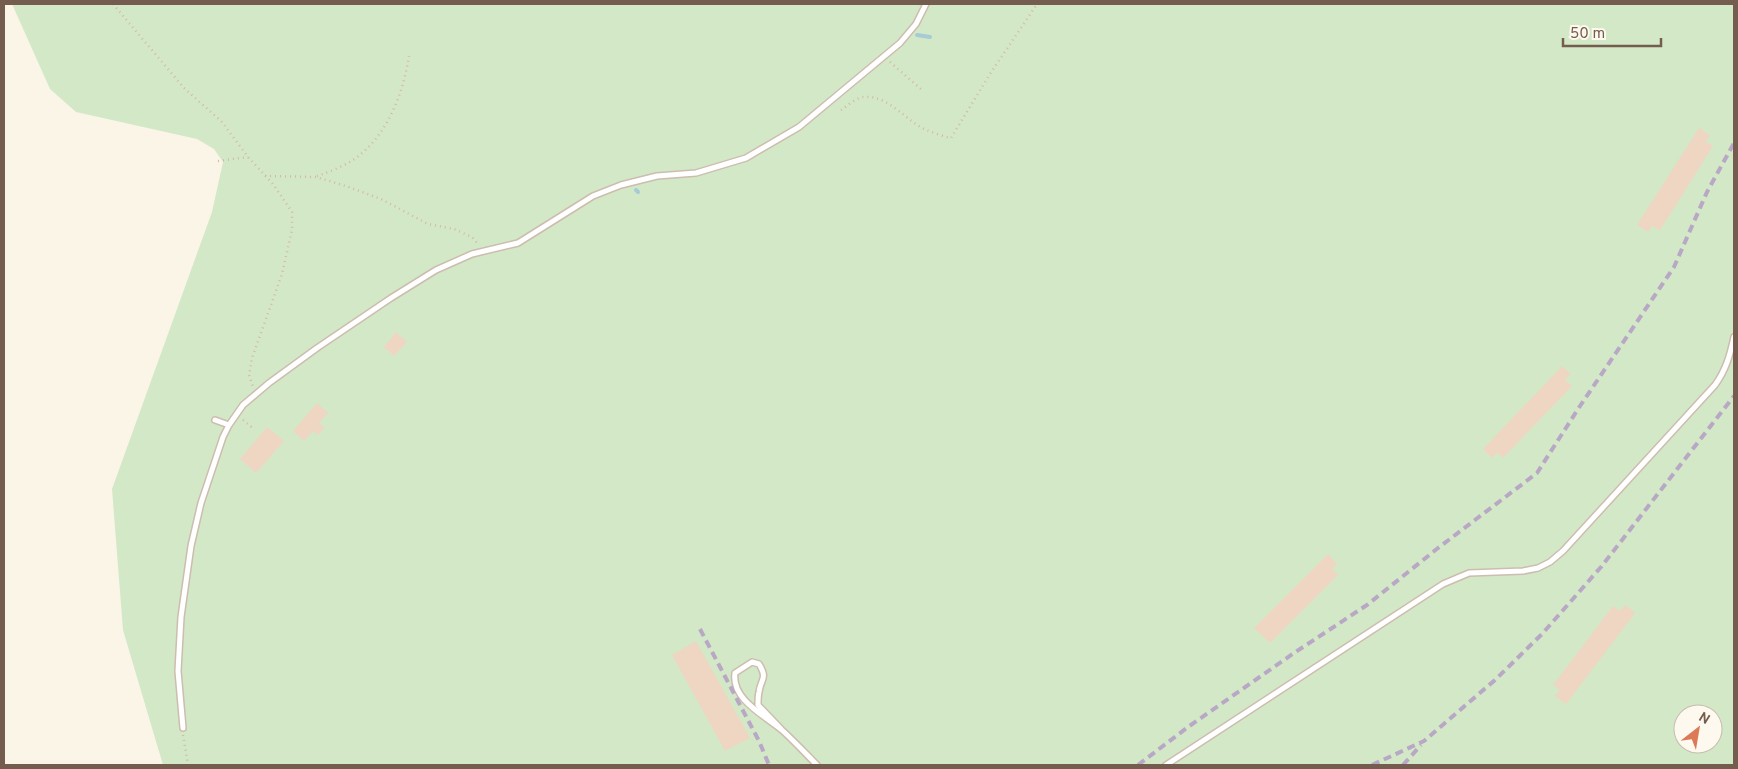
<svg xmlns="http://www.w3.org/2000/svg" width="1738" height="769" font-family="Overpass,sans-serif">
<style>
.green{fill:#d3e8c7;fill-rule:evenodd}
.lines{fill:none;stroke-linecap:round;stroke-linejoin:round}
.stream{stroke:#a5cbd5;stroke-width:4}
.building{fill:#efd6c2}
.service-casing{stroke:#cdbdaf;stroke-width:8}
.path{stroke:#d4b9a5;stroke-width:2.5;stroke-dasharray:1 4;stroke-linecap:butt}
.service{stroke:#fff;stroke-width:5}
.rail{stroke:#b8a7c5;stroke-width:4;stroke-dasharray:8 5;stroke-linecap:butt}
</style>
<rect width="100%" height="100%" fill="#fbf5e8"/>
<path class="green" d="M12,4H1734V765H163L123,630L112,489L212,212L223,162L214,149L197,139L76,112L50,89ZM1683,714H1713V744H1683Z"/>
<g class="lines">
<g class="stream">
<path d="M917,35L930,37"/>
<path d="M636,190L638,192"/>
</g>
</g>
<g class="building">
<path d="M1699,128L1710,135L1706,142L1713,146L1660,230L1652,226L1648,232L1637,225Z"/>
<path d="M396,332L407,342L394,356L384,347Z"/>
<path d="M1562,366L1571,374L1565,380L1572,386L1503,458L1497,452L1492,458L1483,449Z"/>
<path d="M317,403L328,413L319,423L325,427L318,435L313,431L304,441L293,431Z"/>
<path d="M267,427L284,441L256,473L240,459Z"/>
<path d="M1328,554L1337,564L1332,569L1338,575L1270,643L1254,628Z"/>
<path d="M1625,605L1635,613L1566,704L1555,696L1560,690L1553,685L1613,606L1620,611Z"/>
<path d="M696,641L750,738L725,751L672,655Z"/>
</g>
<g class="lines">
<g class="service-casing">
<g id="service">
<path d="M215,420L229,425"/>
<path d="M183,728L178,671L181,617L191,546L201,503L223,437L229,425L243,405L269,383L317,348L391,298L436,270L472,254L518,243L593,196L621,185L657,176L696,173L746,158L799,127L900,43L916,24L926,4"/>
<path d="M781,729L758,705C758,701 758,696 759,692C761,678 768,679 759,664L752,662L735,673C731,700 766,716 783,731C795,742 806,754 817,765"/>
<path d="M1166,765L1443,584L1469,573L1523,571L1538,568L1550,562L1563,551L1715,385C1726,370 1730,355 1734,337"/>
</g>
</g>
<g class="path">
<path d="M113,4L184,88L222,122L248,157L273,184L292,212V230L282,274L252,358L249,375L253,387"/>
<path d="M890,62L922,90"/>
<path d="M841,110C847,106 857,97 864,97C887,95 904,118 922,128C931,132 942,136 951,138L990,74L1037,4"/>
<path d="M218,161L248,157"/>
<path d="M265,176L316,177L346,186L381,199L428,224L454,229L472,237L479,245"/>
<path d="M317,176C329,172 342,167 353,160C387,137 403,94 409,56"/>
<path d="M243,420L254,429"/>
<path d="M183,735L188,765"/>
</g>
<use href="#service" class="service"/>
<g class="rail">
<path d="M700,629L759,741L769,765"/>
<path d="M1138,765L1188,727L1294,653L1367,605L1438,548L1537,473L1580,406L1674,267L1707,192L1734,143"/>
<path d="M1372,765L1424,741L1495,680L1542,634L1601,567L1734,396"/>
<path d="M1403,765L1421,745"/>
</g>
</g>
<rect width="1738" height="769" fill="none" stroke="#745d4e" stroke-width="10"/>
<g transform="translate(1698 729) rotate(31)"><circle r="24" fill="#fef9ef" stroke="#c7bbaf"/>
<path d="M0-4L9 19L0 12L-9 19Z" fill="#dc7a56"/>
<text y="-8" font-size="14" font-weight="bold" text-anchor="middle" fill="#745d4e">N</text>
</g>
<path d="M1563 38v8h98v-8" fill="none" stroke="#745d4e" stroke-width="2.5"/>
<text x="1570" y="38" font-size="15" fill="#745d4e" stroke="#fef9ef" stroke-width="4" paint-order="stroke">50 m</text>
</svg>
